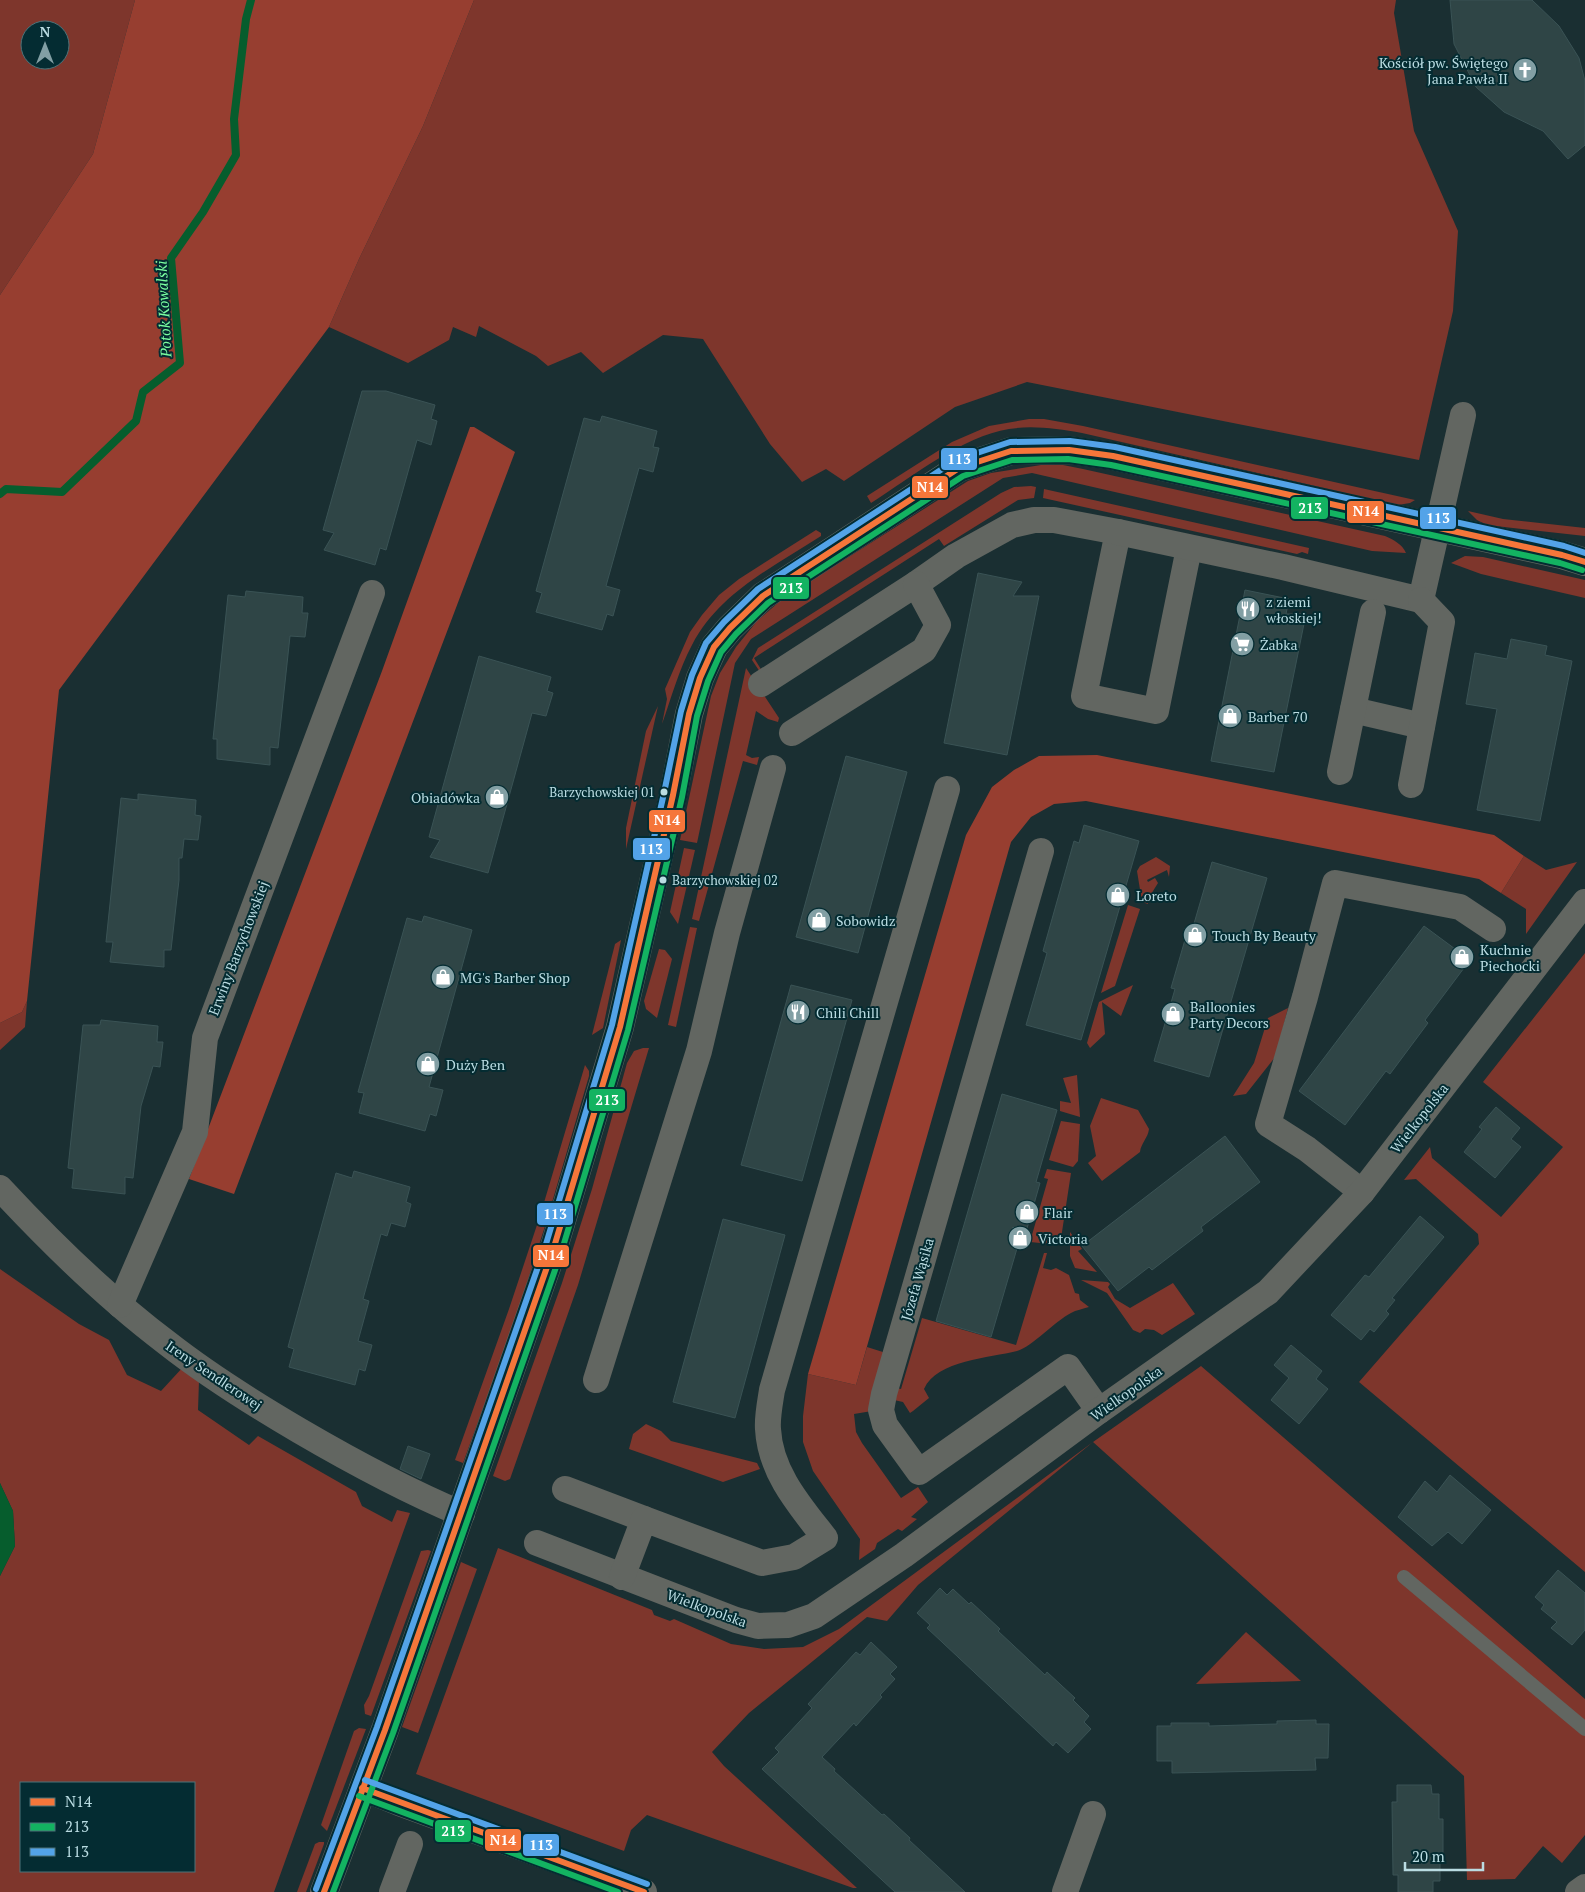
<svg xmlns="http://www.w3.org/2000/svg" width="1585" height="1892" font-family="'PT Serif',serif">
<style>
.green{fill:#7e362c;fill-rule:evenodd}
.forest{fill:#973e30}
.water{fill:#065d2d}
.lines{fill:none;stroke-linecap:round;stroke-linejoin:round}
.stream{stroke:#065d2d;stroke-width:8}
.building{fill:#2f4546;stroke:#3a5355}
.service{stroke:#626661;stroke-width:14}
.minor{stroke:#626661;stroke-width:26}
.tertiary{stroke:#626661;stroke-width:28}
.bus-1-casing{stroke:#042c32;stroke-width:10}
.bus-2-casing{stroke:#042c32;stroke-width:10}
.bus-3-casing{stroke:#042c32;stroke-width:10}
.bus-1{stroke:#f5763a;stroke-width:6}
.bus-2{stroke:#13b361;stroke-width:6}
.bus-3{stroke:#53a3e8;stroke-width:6}
.bus-dot{fill:#badce2;stroke:#042c32;stroke-width:2}
.labels{text-anchor:middle;dominant-baseline:central;stroke-width:4;stroke-linejoin:round;paint-order:stroke}
.bus-label{font-size:13px;fill:#badce2;stroke:#042c32;text-anchor:end}
.poi-label{font-size:14px;fill:#badce2;stroke:#042c32;text-anchor:start}
.street-label{font-size:14px;fill:#badce2;stroke:#042c32}
.water-label{font-size:15px;font-style:italic;fill:#7bfea0;stroke:#042c32}
.line-badge{stroke:#042c32;stroke-width:2}
.badge-label{font-size:14px;text-anchor:middle;font-weight:bold;fill:#fff}
</style>
<rect width="100%" height="100%" fill="#1a2f32"/>
<g class="green">
<path d="M0,0H135L93,154L0,295ZM30,30H60V60H30Z"/>
<path d="M474,0H1396L1394,13L1414,131L1458,231L1453,311L1419,460L1027,382L955,407L844,481L826,469L802,482L770,444L703,339L663,335L603,373L581,352L548,366L536,356L479,326L476,337L453,327L449,340L408,363L329,327L359,259L423,126Z"/>
<path d="M1029,419H1044L1083,426L1415,500L1410,503L1398,505L1082,433C1057,429 1034,425 1009,429C963,436 910,478 871,503L867,496L952,442L989,426Z"/>
<path d="M1041,465H1063L1083,469L1385,536C1394,540 1402,544 1406,553L1372,551L1032,473L1003,478L751,639L735,663L697,843L680,840L711,696L720,673L736,647L757,621L779,602L814,579L968,481L991,473Z"/>
<path d="M1031,486L1036,487L1034,498L1018,500L944,546L939,539L754,658L767,679L764,678L752,660L758,648L1001,493L1014,487Z"/>
<path d="M1044,489L1309,548L1308,554L1302,552L1297,554L1043,498Z"/>
<path d="M1468,511L1503,519L1585,528V536L1487,525L1477,520Z"/>
<path d="M816,530L821,533V536C773,567 719,593 692,645C679,669 671,699 662,724L667,699L665,689L690,632L702,615L719,595L739,579Z"/>
<path d="M1465,556L1483,557L1585,580V598L1481,574L1451,563Z"/>
<path d="M746,668L779,718L778,722L768,719L756,711L746,755L752,758L759,757L757,765L743,761L699,921L692,919Z"/>
<path d="M658,706L626,849V828L646,731Z"/>
<path d="M684,848L695,850L678,924L670,912Z"/>
<path d="M1524,856L1546,870L1577,862L1526,934V909L1501,893Z"/>
<path d="M1156,857L1170,866L1169,877L1167,870L1147,880L1148,882L1155,878L1158,883L1148,899V904L1142,902L1137,871L1140,866Z"/>
<path d="M1128,905L1140,909L1115,986L1101,993Z"/>
<path d="M690,927L697,928L676,1027L668,1025Z"/>
<path d="M621,940L603,1028L592,1035L615,944Z"/>
<path d="M659,949L665,950L672,959L657,1018L646,1009L644,1001Z"/>
<path d="M1585,953V1572L1359,1382L1479,1244L1478,1234L1416,1179L1404,1180L1430,1147L1432,1158L1501,1217L1563,1147L1483,1082Z"/>
<path d="M1133,985L1121,1016L1102,1002L1105,1034L1090,1048L1087,1043L1099,1002Z"/>
<path d="M27,1001L25,1027L0,1050V1023L22,1012Z"/>
<path d="M1288,1008L1276,1056L1246,1094L1233,1096L1254,1063L1268,1018Z"/>
<path d="M643,1048H649L578,1285L510,1479L505,1481L493,1476L562,1283L592,1189L627,1063L634,1051Z"/>
<path d="M585,1065L589,1071V1076L546,1223L515,1320L463,1463L455,1460L509,1309L540,1216Z"/>
<path d="M1077,1075L1080,1117L1060,1111V1101L1071,1103L1063,1078Z"/>
<path d="M1101,1098L1138,1110L1149,1129C1148,1138 1141,1143 1140,1152L1102,1181L1088,1163L1096,1156L1090,1126Z"/>
<path d="M1061,1121L1080,1124L1078,1161L1073,1167L1049,1160Z"/>
<path d="M1047,1169L1071,1173L1060,1245L1030,1242L1048,1179L1044,1178Z"/>
<path d="M1070,1232L1082,1249L1078,1251L1097,1272L1075,1268L1070,1256Z"/>
<path d="M1044,1253H1047L1043,1268L1051,1270L1056,1268L1069,1275L1075,1293L1079,1294L1080,1300L1089,1307C1083,1309 1076,1310 1071,1313C1055,1321 1032,1347 1017,1351C990,1358 937,1360 924,1389L929,1398L913,1411L910,1413L903,1402L894,1400L897,1388L901,1389L922,1318L1016,1345Z"/>
<path d="M0,1269L79,1324L109,1340L127,1375L161,1391L184,1366L199,1381L198,1410L249,1445L258,1436L356,1492L362,1506L392,1522L397,1510L410,1513L274,1892H0V1576L15,1546L13,1511L0,1483ZM21,1783H194V1871H21Z"/>
<path d="M1081,1280L1108,1282L1110,1284L1108,1287L1115,1299L1130,1308L1173,1283L1195,1314L1162,1335L1154,1330L1145,1329L1140,1333L1133,1330L1107,1293Z"/>
<path d="M867,1347L886,1353L872,1411L854,1414L856,1432L862,1443L901,1498L918,1487L928,1502L911,1517L917,1519L902,1531L898,1529L877,1543L875,1549L859,1560L860,1539L813,1471L803,1442V1416L808,1374L856,1385Z"/>
<path d="M1201,1366L1585,1699V1835L1562,1863L1543,1846L1515,1879L1467,1880L1464,1776L1093,1442L918,1585L887,1621L867,1617L749,1713L712,1752L724,1766L857,1888H853L647,1815L631,1830L624,1851L416,1774L498,1548L652,1610L654,1615L670,1621L674,1619L731,1644L764,1649L803,1647L839,1629L1093,1442Z"/>
<path d="M646,1424L661,1431L671,1441L757,1463L760,1469L723,1482L629,1449L633,1434Z"/>
<path d="M428,1550L431,1551L371,1716L365,1714L364,1705L369,1696L421,1551Z"/>
<path d="M461,1562L477,1569L418,1733L402,1727Z"/>
<path d="M1246,1632L1301,1681L1196,1684Z"/>
<path d="M359,1728L366,1729L327,1831L321,1825L354,1731Z"/>
<path d="M319,1842H324V1844L306,1892H297L315,1844Z"/>
</g>
<g class="forest">
<path d="M135,0H474L423,126L359,259L329,327L59,690L27,1001L22,1012L0,1023V295L93,154Z"/>
<path d="M470,427H474L515,452L234,1194L189,1179L382,671Z"/>
<path d="M1097,755L1494,835L1524,856L1501,893L1479,879L1086,801L1054,804L1031,817L1011,842L856,1385L808,1374L966,835L992,787L1014,770L1039,756Z"/>
</g>
<path class="water" d="M0,1483L13,1511L15,1546L0,1576Z"/>
<g class="lines">
<path class="stream" d="M0,494L6,489L62,492L136,421L143,392L180,363L171,258L203,212L236,155L234,119L246,19L251,0"/>
</g>
<g class="building">
<path d="M1450,0H1532L1559,26L1579,58L1585,81V145L1568,159L1543,131L1504,112L1476,87L1454,44Z"/>
<path d="M362,391H386L435,405L431,419L437,421L431,445L417,440L386,550L380,548L375,565L324,550L334,533L323,530Z"/>
<path d="M602,416L657,431L653,447L659,448L653,472L639,468L606,586L620,590L613,616L607,614L602,630L536,612L542,593L536,591L584,418L600,422Z"/>
<path d="M978,573L1022,582L1013,596H1039L1007,755L944,743Z"/>
<path d="M1245,590L1289,599L1286,614H1306L1274,772L1211,761Z"/>
<path d="M246,591L303,597L302,613H308L305,637L290,636L278,748L270,747V765L217,759V739H213L228,595L245,597Z"/>
<path d="M1511,639L1547,646L1545,655L1572,661L1540,821L1477,810L1497,709L1466,704L1475,653L1507,659Z"/>
<path d="M479,656L551,677L547,691L553,693L546,716L532,713L488,873L430,857L440,840L429,837Z"/>
<path d="M846,756L907,772L858,953L796,937Z"/>
<path d="M138,794L196,800L195,815L201,816L198,840L184,839L182,858H179V880L171,950H164V967L110,962L113,942H106L121,798L138,800Z"/>
<path d="M1084,825L1139,841L1081,1040L1026,1025L1047,953L1043,951L1074,841L1079,843Z"/>
<path d="M1212,862L1267,878L1209,1077L1154,1061L1175,989L1171,988L1189,926L1193,927Z"/>
<path d="M424,916L472,930L429,1087L443,1090L436,1116L430,1114L425,1131L359,1113L364,1093L358,1092L407,918L422,922Z"/>
<path d="M1424,926L1470,960L1425,1020L1428,1023L1390,1074L1386,1071L1345,1125L1299,1091Z"/>
<path d="M791,985L852,1000L802,1181L741,1165Z"/>
<path d="M101,1020L158,1026L157,1042H163L160,1067L153,1066L141,1106L133,1178L125,1177V1194L72,1188L74,1169L68,1168L83,1025H100Z"/>
<path d="M1002,1094L1057,1110L1036,1182L1040,1183L1022,1246L1018,1245L991,1337L936,1321Z"/>
<path d="M1496,1107L1520,1128L1511,1139L1521,1147L1495,1178L1464,1152L1482,1129L1479,1127Z"/>
<path d="M1225,1136L1260,1182L1201,1227L1203,1231L1152,1270L1149,1267L1118,1291L1082,1246Z"/>
<path d="M354,1171L410,1187L406,1202L411,1204L405,1227L391,1223L387,1236L381,1234L363,1299L369,1301L358,1341L372,1345L365,1371L359,1369L355,1385L289,1367L294,1349L288,1347L336,1173L352,1178Z"/>
<path d="M1420,1216L1444,1237L1392,1298L1395,1300L1386,1311L1389,1314L1374,1332L1370,1329L1361,1340L1331,1315L1365,1275L1369,1277Z"/>
<path d="M723,1219L785,1235L735,1418L673,1402Z"/>
<path d="M1291,1345L1322,1371L1316,1379L1328,1389L1299,1424L1271,1400L1289,1378L1274,1365Z"/>
<path d="M408,1446L430,1454L421,1479L400,1469Z"/>
<path d="M1450,1475L1491,1510L1462,1544L1448,1532L1432,1546L1398,1517L1425,1481L1437,1492Z"/>
<path d="M1558,1570L1585,1593V1630L1572,1645L1551,1628L1557,1622L1541,1609L1544,1605L1535,1597Z"/>
<path d="M940,1588L947,1595L953,1589L969,1604L971,1602L1000,1629L998,1631L1045,1675L1047,1672L1075,1698L1073,1700L1089,1716L1084,1722L1091,1729L1068,1753L1056,1742L1053,1746L927,1628L930,1625L917,1613Z"/>
<path d="M871,1642L897,1667L890,1674L895,1679L880,1695L882,1697L856,1726L854,1723L822,1757L835,1769L834,1771L882,1815L884,1814L910,1838L909,1840L965,1892H895L762,1769L779,1752L775,1748L812,1708L808,1704L856,1652L860,1655Z"/>
<path d="M1316,1720V1724H1329L1328,1758H1315L1316,1770L1172,1773V1761H1157V1726H1171V1723H1209V1726L1277,1724V1721Z"/>
<path d="M1397,1785H1431L1432,1794H1439V1819H1443V1857H1440V1881H1433V1892H1398V1875H1393L1392,1802H1397Z"/>
</g>
<g class="lines">
<path class="service" d="M1404,1577L1585,1729"/>
<g class="minor">
<path d="M1118,532L1084,696L1156,711L1189,548"/>
<path d="M761,684L916,584L956,556L1012,525L1034,520H1054L1118,532L1283,567L1421,600L1463,415"/>
<path d="M1353,710L1422,726"/>
<path d="M792,733L924,650L938,625L916,584"/>
<path d="M1340,772L1373,612"/>
<path d="M1411,785L1442,622L1421,600"/>
<path d="M1041,851L884,1394L881,1410L885,1425L919,1472L1068,1367L1099,1411"/>
<path d="M0,1188C52,1244 106,1297 167,1343C209,1376 254,1404 300,1431C353,1462 405,1490 462,1514"/>
<path d="M1362,1192L1307,1149L1268,1124L1305,997L1335,883L1460,907L1493,929"/>
<path d="M120,1305L195,1132L205,1038L372,593"/>
<path d="M596,1380L699,1051L727,933L773,768"/>
<path d="M565,1489L644,1519"/>
<path d="M537,1543L736,1620L758,1626L788,1625L814,1616L904,1555L1099,1411L1268,1292L1362,1192L1585,902"/>
<path d="M622,1577L644,1519L762,1563L794,1557L825,1538C800,1506 770,1472 768,1429C767,1417 770,1403 772,1390L947,789"/>
<path d="M362,1788L399,1803L644,1892"/>
<path d="M392,1892L410,1844"/>
<path d="M1065,1892L1093,1814"/>
<path d="M1578,1892L1585,1887"/>
</g>
<path class="tertiary" d="M324,1892L385,1730L554,1247L620,1027L673,795L689,714L700,678L714,647L730,628L763,596L959,468L1011,451L1069,450L1113,456L1562,555L1585,562"/>
<g class="bus-1-casing">
<g id="bus-1">
<path d="M362,1788L644,1892"/>
<path d="M324,1892L385,1730L554,1247L620,1027L673,795L689,714L700,678L714,647L730,628L763,596L959,468L1011,451L1069,450L1113,456L1562,555L1585,562"/>
</g>
</g>
<g class="bus-2-casing">
<g id="bus-2">
<path d="M359,1796L618,1892"/>
<path d="M333,1892L393,1733L562,1250L628,1030L682,797L697,716L708,681L721,652L736,634L768,603L963,476L1012,460L1068,459L1111,465L1560,563L1582,570"/>
</g>
</g>
<g class="bus-3-casing">
<g id="bus-3">
<path d="M365,1780L647,1884"/>
<path d="M316,1889L377,1727L546,1244L612,1025L664,793L681,711L692,675L706,643L724,622L758,589L956,460L1010,442L1070,441L1115,447L1564,546L1585,553"/>
</g>
</g>
<use href="#bus-1" class="bus-1"/>
<use href="#bus-2" class="bus-2"/>
<use href="#bus-3" class="bus-3"/>
</g>
<defs>
<g id="church-disc" transform="scale(1.25)"><circle r="9.5" fill="#829fa4" stroke="#042c32"/><path d="M-1.2-6h2.4v3.5h3.3v2.4h-3.3V6h-2.4V-.1h-3.3v-2.4h3.3Z" fill="#fff"/></g>
<g id="restaurant-disc" transform="scale(1.25)"><circle r="9.5" fill="#829fa4" stroke="#042c32"/><path d="M-5-6h1v4h1v-4h1v4h1v-4h1v5L-1.5 .5V6h-2V.5L-5-1ZM5-6V6H3V1.5H1.5Q1.5-4 5-6Z" fill="#fff"/></g>
<g id="supermarket-disc" transform="scale(1.25)"><circle r="9.5" fill="#829fa4" stroke="#042c32"/><path d="M-6-5.5h2.5l.6 2H6L4.5 2H-2.5L-4.4-4H-6ZM-1.5 3.2a1.3 1.3 0 1 0 .1 0ZM3 3.2a1.3 1.3 0 1 0 .1 0Z" fill="#fff"/></g>
<g id="shop-disc" transform="scale(1.25)"><circle r="9.5" fill="#829fa4" stroke="#042c32"/><path d="M-5-2.5h2.3a2.7 3.5 0 0 1 5.4 0H5L5.5 6h-11ZM-1.5-2.5h3a1.5 2.3 0 0 0-3 0Z" fill="#fff"/></g>
</defs>
<g fill-rule="evenodd">
<use href="#church-disc" x="1525" y="70"/>
<use href="#restaurant-disc" x="1248" y="609"/>
<use href="#supermarket-disc" x="1242" y="644"/>
<use href="#shop-disc" x="1230" y="716"/>
<use href="#shop-disc" x="497" y="797"/>
<use href="#shop-disc" x="1118" y="895"/>
<use href="#shop-disc" x="819" y="920"/>
<use href="#shop-disc" x="1195" y="935"/>
<use href="#shop-disc" x="1462" y="957"/>
<use href="#shop-disc" x="443" y="977"/>
<use href="#restaurant-disc" x="798" y="1012"/>
<use href="#shop-disc" x="1173" y="1014"/>
<use href="#shop-disc" x="428" y="1064"/>
<use href="#shop-disc" x="1027" y="1212"/>
<use href="#shop-disc" x="1020" y="1238"/>
</g>
<g class="bus-dot">
<circle cx="664" cy="792" r="4.5"/>
<circle cx="663" cy="880" r="4.5"/>
</g>
<g class="labels">
<g class="bus-label">
<text x="655" y="792">Barzychowskiej 01</text>
<text x="672" y="880" text-anchor="start">Barzychowskiej 02</text>
</g>
<g class="poi-label">
<text x="1508" y="62" text-anchor="end">Kościół pw. Świętego<tspan x="1508" dy="16">Jana Pawła II</tspan></text>
<text x="1266" y="601">z ziemi<tspan x="1266" dy="16">włoskiej!</tspan></text>
<text x="1260" y="644">Żabka</text>
<text x="1248" y="716">Barber 70</text>
<text x="480" y="797" text-anchor="end">Obiadówka</text>
<text x="1136" y="895">Loreto</text>
<text x="836" y="920">Sobowidz</text>
<text x="1212" y="935">Touch By Beauty</text>
<text x="1480" y="949">Kuchnie<tspan x="1480" dy="16">Piechocki</tspan></text>
<text x="460" y="977">MG's Barber Shop</text>
<text x="1190" y="1006">Balloonies<tspan x="1190" dy="16">Party Decors</tspan></text>
<text x="816" y="1012">Chili Chill</text>
<text x="446" y="1064">Duży Ben</text>
<text x="1044" y="1212">Flair</text>
<text x="1038" y="1238">Victoria</text>
</g>
<g class="street-label">
<text transform="translate(238 948) rotate(-69)">Erwiny Barzychowskiej</text>
<text transform="translate(1419 1118) rotate(-52)">Wielkopolska</text>
<text transform="translate(917 1279) rotate(-74)">Józefa Wąsika</text>
<text transform="translate(214 1375) rotate(34)">Ireny Sendlerowej</text>
<text transform="translate(1126 1393) rotate(-35)">Wielkopolska</text>
<text transform="translate(707 1608) rotate(20)">Wielkopolska</text>
</g>
<g class="water-label">
<text transform="translate(163 309) rotate(-93)">Potok Kowalski</text>
</g>
</g>
<g class="line-badge">
<rect x="940" y="447" width="38" height="24" rx="5" fill="#53a3e8"/>
<rect x="911" y="475" width="38" height="24" rx="5" fill="#f5763a"/>
<rect x="1290" y="496" width="39" height="24" rx="5" fill="#13b361"/>
<rect x="1346" y="500" width="39" height="24" rx="5" fill="#f5763a"/>
<rect x="1419" y="506" width="38" height="24" rx="5" fill="#53a3e8"/>
<rect x="772" y="576" width="38" height="24" rx="5" fill="#13b361"/>
<rect x="648" y="809" width="38" height="24" rx="5" fill="#f5763a"/>
<rect x="632" y="837" width="39" height="24" rx="5" fill="#53a3e8"/>
<rect x="588" y="1088" width="38" height="24" rx="5" fill="#13b361"/>
<rect x="536" y="1202" width="38" height="24" rx="5" fill="#53a3e8"/>
<rect x="532" y="1244" width="38" height="24" rx="5" fill="#f5763a"/>
<rect x="434" y="1819" width="38" height="24" rx="5" fill="#13b361"/>
<rect x="484" y="1828" width="38" height="24" rx="5" fill="#f5763a"/>
<rect x="522" y="1833" width="38" height="24" rx="5" fill="#53a3e8"/>
</g>
<g class="badge-label">
<text x="959" y="464">113</text>
<text x="930" y="492">N14</text>
<text x="1310" y="513">213</text>
<text x="1366" y="516">N14</text>
<text x="1438" y="523">113</text>
<text x="791" y="593">213</text>
<text x="667" y="825">N14</text>
<text x="651" y="854">113</text>
<text x="607" y="1105">213</text>
<text x="555" y="1219">113</text>
<text x="551" y="1260">N14</text>
<text x="453" y="1836">213</text>
<text x="503" y="1845">N14</text>
<text x="541" y="1850">113</text>
</g>
<rect x="20" y="1782" width="175" height="90" fill="#042c32" stroke="#4d7278"/>
<rect x="30" y="1798" width="25" height="8" fill="#f5763a" stroke="#4d7278"/>
<text x="65" y="1807" font-size="15" fill="#badce2">N14</text>
<rect x="30" y="1823" width="25" height="8" fill="#13b361" stroke="#4d7278"/>
<text x="65" y="1832" font-size="15" fill="#badce2">213</text>
<rect x="30" y="1848" width="25" height="8" fill="#53a3e8" stroke="#4d7278"/>
<text x="65" y="1857" font-size="15" fill="#badce2">113</text>
<g transform="translate(45 45)"><circle r="24" fill="#042c32" stroke="#4d7278"/>
<path d="M0-4L9 19L0 12L-9 19Z" fill="#829fa4"/>
<text y="-8" font-size="14" font-weight="bold" text-anchor="middle" fill="#badce2">N</text>
</g>
<path d="M1405 1862v8h78v-8" fill="none" stroke="#badce2" stroke-width="2.5"/>
<text x="1412" y="1862" font-size="15" fill="#badce2" stroke="#042c32" stroke-width="4" paint-order="stroke">20 m</text>
</svg>
